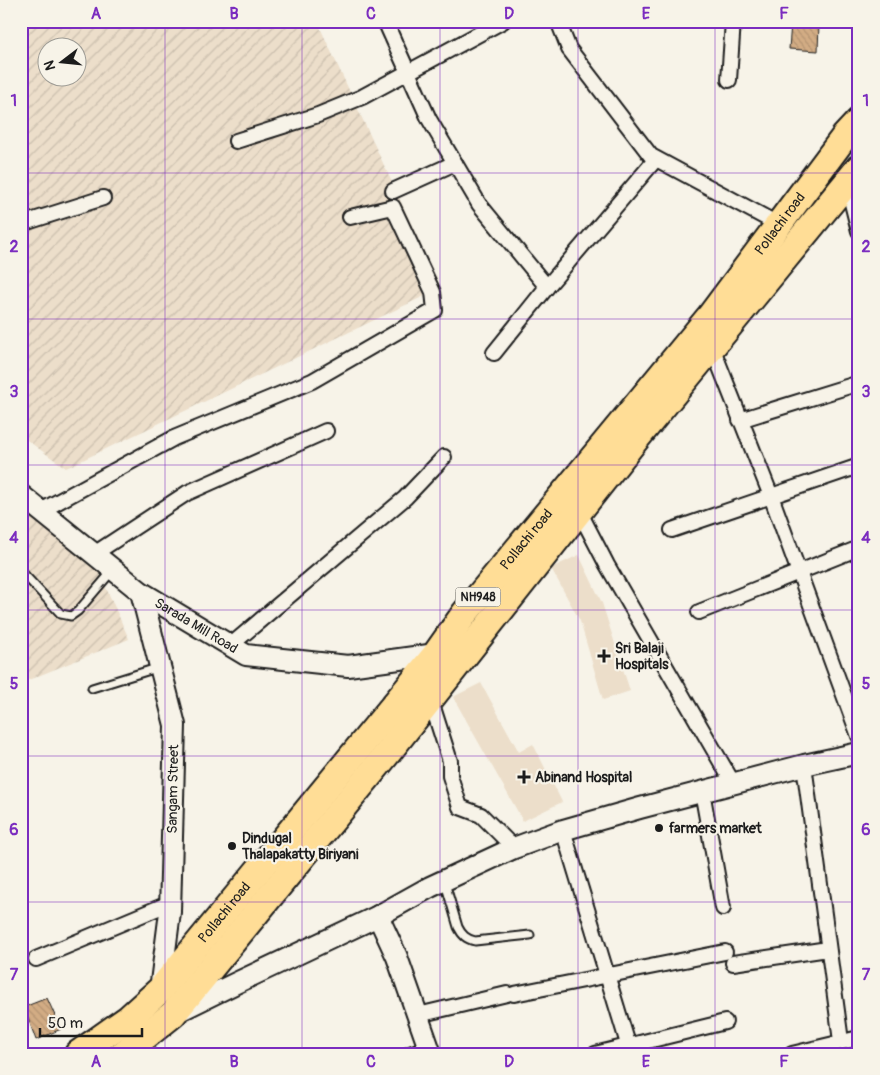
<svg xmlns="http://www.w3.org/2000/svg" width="880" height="1075" font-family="Pangolin,sans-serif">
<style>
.built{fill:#ecdeca}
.industrial{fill:url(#industrial-furrows);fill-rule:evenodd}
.building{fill:url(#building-back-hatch);stroke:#1c1c1c}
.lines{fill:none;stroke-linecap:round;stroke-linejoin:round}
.lane-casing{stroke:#1c1c1c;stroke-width:11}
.street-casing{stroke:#1c1c1c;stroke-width:18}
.secondary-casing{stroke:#1c1c1c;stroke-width:24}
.highway-casing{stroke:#1c1c1c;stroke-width:30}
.lane{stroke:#f7f3e8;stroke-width:7}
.street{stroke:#f7f3e8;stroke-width:14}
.secondary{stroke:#f7f3e8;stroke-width:20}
.highway{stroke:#ffdd96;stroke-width:26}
.grid{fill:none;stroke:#7b2cbf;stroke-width:1;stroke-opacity:0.55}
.poi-dot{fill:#1c1c1c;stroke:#f7f3e8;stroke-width:2}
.labels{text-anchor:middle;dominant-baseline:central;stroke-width:4.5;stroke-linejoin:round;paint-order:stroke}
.shield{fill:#f7f3e8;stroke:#5e5c59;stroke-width:1}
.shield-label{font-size:12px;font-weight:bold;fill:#1c1c1c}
.street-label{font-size:14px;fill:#1c1c1c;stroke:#f7f3e8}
.poi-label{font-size:14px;font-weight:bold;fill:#1c1c1c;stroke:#f7f3e8;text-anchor:start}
.neatline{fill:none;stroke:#7b2cbf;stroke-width:2}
.grid-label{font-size:16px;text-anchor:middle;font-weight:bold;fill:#7b2cbf}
</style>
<defs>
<pattern id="industrial-furrows" width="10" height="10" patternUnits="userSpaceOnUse" patternTransform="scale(1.25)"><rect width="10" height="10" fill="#ecdeca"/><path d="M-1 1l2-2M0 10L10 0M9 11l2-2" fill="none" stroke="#cabead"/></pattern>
<pattern id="building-back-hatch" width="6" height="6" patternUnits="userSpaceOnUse" patternTransform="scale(1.25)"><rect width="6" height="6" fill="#d2ac84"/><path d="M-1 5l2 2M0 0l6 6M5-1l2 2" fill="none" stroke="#b49371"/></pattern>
</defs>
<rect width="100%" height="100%" fill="#f7f3e8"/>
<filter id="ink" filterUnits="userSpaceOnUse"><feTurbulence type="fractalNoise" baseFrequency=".02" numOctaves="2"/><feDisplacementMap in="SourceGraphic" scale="10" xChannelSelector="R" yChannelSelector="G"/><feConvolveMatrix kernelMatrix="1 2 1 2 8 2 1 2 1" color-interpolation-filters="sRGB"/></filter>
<g filter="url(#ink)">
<g class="built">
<path d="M579,555L602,603L630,691L603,700L580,621L551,568Z"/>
<path d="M481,683L519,752L533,744L562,802L523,821L453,697Z"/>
</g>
<g class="industrial">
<path d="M21,21H317L441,288L66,468L21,436ZM48,48H78V78H48Z"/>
<path d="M21,511L95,563L129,639L21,683Z"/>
</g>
<g class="building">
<path d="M791,23L819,24L818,51L789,49Z"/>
<path d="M47,998L61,1029L36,1040L24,1007Z"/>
</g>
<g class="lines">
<g class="lane-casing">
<g id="lane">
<path d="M21,571L61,614L71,616L78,611L113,570"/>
<path d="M92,688L160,667"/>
<path d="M445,883L458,927C462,935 466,939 475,941L530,935"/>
</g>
</g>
<g class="street-casing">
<g id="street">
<path d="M385,21L429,119L479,204L547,287L656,159"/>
<path d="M558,21L569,49L651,156L783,227"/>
<path d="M729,80L733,21"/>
<path d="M236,141L318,115L362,97L503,21"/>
<path d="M847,183L859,231"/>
<path d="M393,191L455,163"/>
<path d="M21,224L103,198"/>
<path d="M712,347L771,496L859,736"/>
<path d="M494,353L547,287"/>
<path d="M740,420L856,384"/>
<path d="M41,511L174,438L312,381L435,310L433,292L393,207L350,217"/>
<path d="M579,511L607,565L733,783"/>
<path d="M672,530L859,466"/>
<path d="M94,554L187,493L326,431"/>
<path d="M699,612L859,548"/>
<path d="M231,645L405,498L444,457"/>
<path d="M430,698L450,761V776L460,807L481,815L514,848"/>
<path d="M804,765L841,1041"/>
<path d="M702,791L723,908"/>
<path d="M563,830L631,1054"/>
<path d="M36,959L170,903"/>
<path d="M733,963L828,949"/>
<path d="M514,994L725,952"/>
<path d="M418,1015L507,994"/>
<path d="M410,1054L429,1047"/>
<path d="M595,1054L725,1022"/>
<path d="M792,1054L859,1038"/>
</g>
</g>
<g class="secondary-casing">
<g id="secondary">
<path id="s1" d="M21,495L141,592L246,655L348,666L436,654L442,659"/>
<path d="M141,592L175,725L170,912L160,990L161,993"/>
<path d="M378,916L397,957L431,1054"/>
<path d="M179,1011L236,983L378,916L430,887L514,848L563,830L640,808L804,765L859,753"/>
</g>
</g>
<g class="highway-casing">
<g id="highway">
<path id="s2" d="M78,1054L129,1018L160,990L436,654L465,613L711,315L845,136L859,121"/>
<path d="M123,1054L173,1014L386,755L632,444L859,168"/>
</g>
</g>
<use href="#lane" class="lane"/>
<use href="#street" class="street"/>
<use href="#secondary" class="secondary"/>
<use href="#highway" class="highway"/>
</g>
</g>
<path class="grid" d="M165,21V1054M302,21V1054M440,21V1054M578,21V1054M715,21V1054M21,173H859M21,319H859M21,465H859M21,610H859M21,756H859M21,902H859"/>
<g class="poi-dot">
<path d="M601.5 648.5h5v5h5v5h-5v5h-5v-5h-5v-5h5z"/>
<path d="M521.5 769.5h5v5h5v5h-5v5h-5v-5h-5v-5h5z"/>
<circle cx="659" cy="828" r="5"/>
<circle cx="232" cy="846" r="5"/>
</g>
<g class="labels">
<rect class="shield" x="455.5" y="587.5" width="45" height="19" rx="4"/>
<g class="shield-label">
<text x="478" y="597">NH948</text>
</g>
<g class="street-label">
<text stroke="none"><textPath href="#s2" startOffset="1090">Pollachi road</textPath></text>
<text stroke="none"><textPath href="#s2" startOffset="685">Pollachi road</textPath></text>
<text stroke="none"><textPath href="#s1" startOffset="219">Sarada Mill Road</textPath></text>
<text transform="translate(173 789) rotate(-89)">Sangam Street</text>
<text stroke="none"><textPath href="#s2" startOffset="205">Pollachi road</textPath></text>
</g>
<g class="poi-label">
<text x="615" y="648">Sri Balaji<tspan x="615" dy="16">Hospitals</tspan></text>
<text x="535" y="777">Abinand Hospital</text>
<text x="669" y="828">farmers market</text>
<text x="242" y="838">Dindugal<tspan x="242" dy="16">Thalapakatty Biriyani</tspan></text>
</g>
</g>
<rect width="880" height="1075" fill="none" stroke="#f7f3e8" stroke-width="55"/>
<g transform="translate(62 62) rotate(254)"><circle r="24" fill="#f7f3e8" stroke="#9f9d96"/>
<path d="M0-4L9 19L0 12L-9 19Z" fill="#1c1c1c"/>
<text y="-8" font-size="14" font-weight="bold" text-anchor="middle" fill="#1c1c1c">N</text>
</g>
<path d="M40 1028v8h102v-8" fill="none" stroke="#1c1c1c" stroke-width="2.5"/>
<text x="48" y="1028" font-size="15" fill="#1c1c1c" stroke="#f7f3e8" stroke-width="4" paint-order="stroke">50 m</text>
<rect x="28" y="28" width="824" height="1020" class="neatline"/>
<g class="grid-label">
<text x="96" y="19">A</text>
<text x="234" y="19">B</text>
<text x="371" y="19">C</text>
<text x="509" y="19">D</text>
<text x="646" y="19">E</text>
<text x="784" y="19">F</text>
<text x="14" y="106">1</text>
<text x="866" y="106">1</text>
<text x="14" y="252">2</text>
<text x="866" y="252">2</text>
<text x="14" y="397">3</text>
<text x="866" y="397">3</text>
<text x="14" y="543">4</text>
<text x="866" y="543">4</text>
<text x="14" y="689">5</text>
<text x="866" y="689">5</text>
<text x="14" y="835">6</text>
<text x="866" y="835">6</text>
<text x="14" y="980">7</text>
<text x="866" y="980">7</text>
<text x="96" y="1067">A</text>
<text x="234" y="1067">B</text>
<text x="371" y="1067">C</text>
<text x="509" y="1067">D</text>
<text x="646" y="1067">E</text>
<text x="784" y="1067">F</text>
</g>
</svg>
